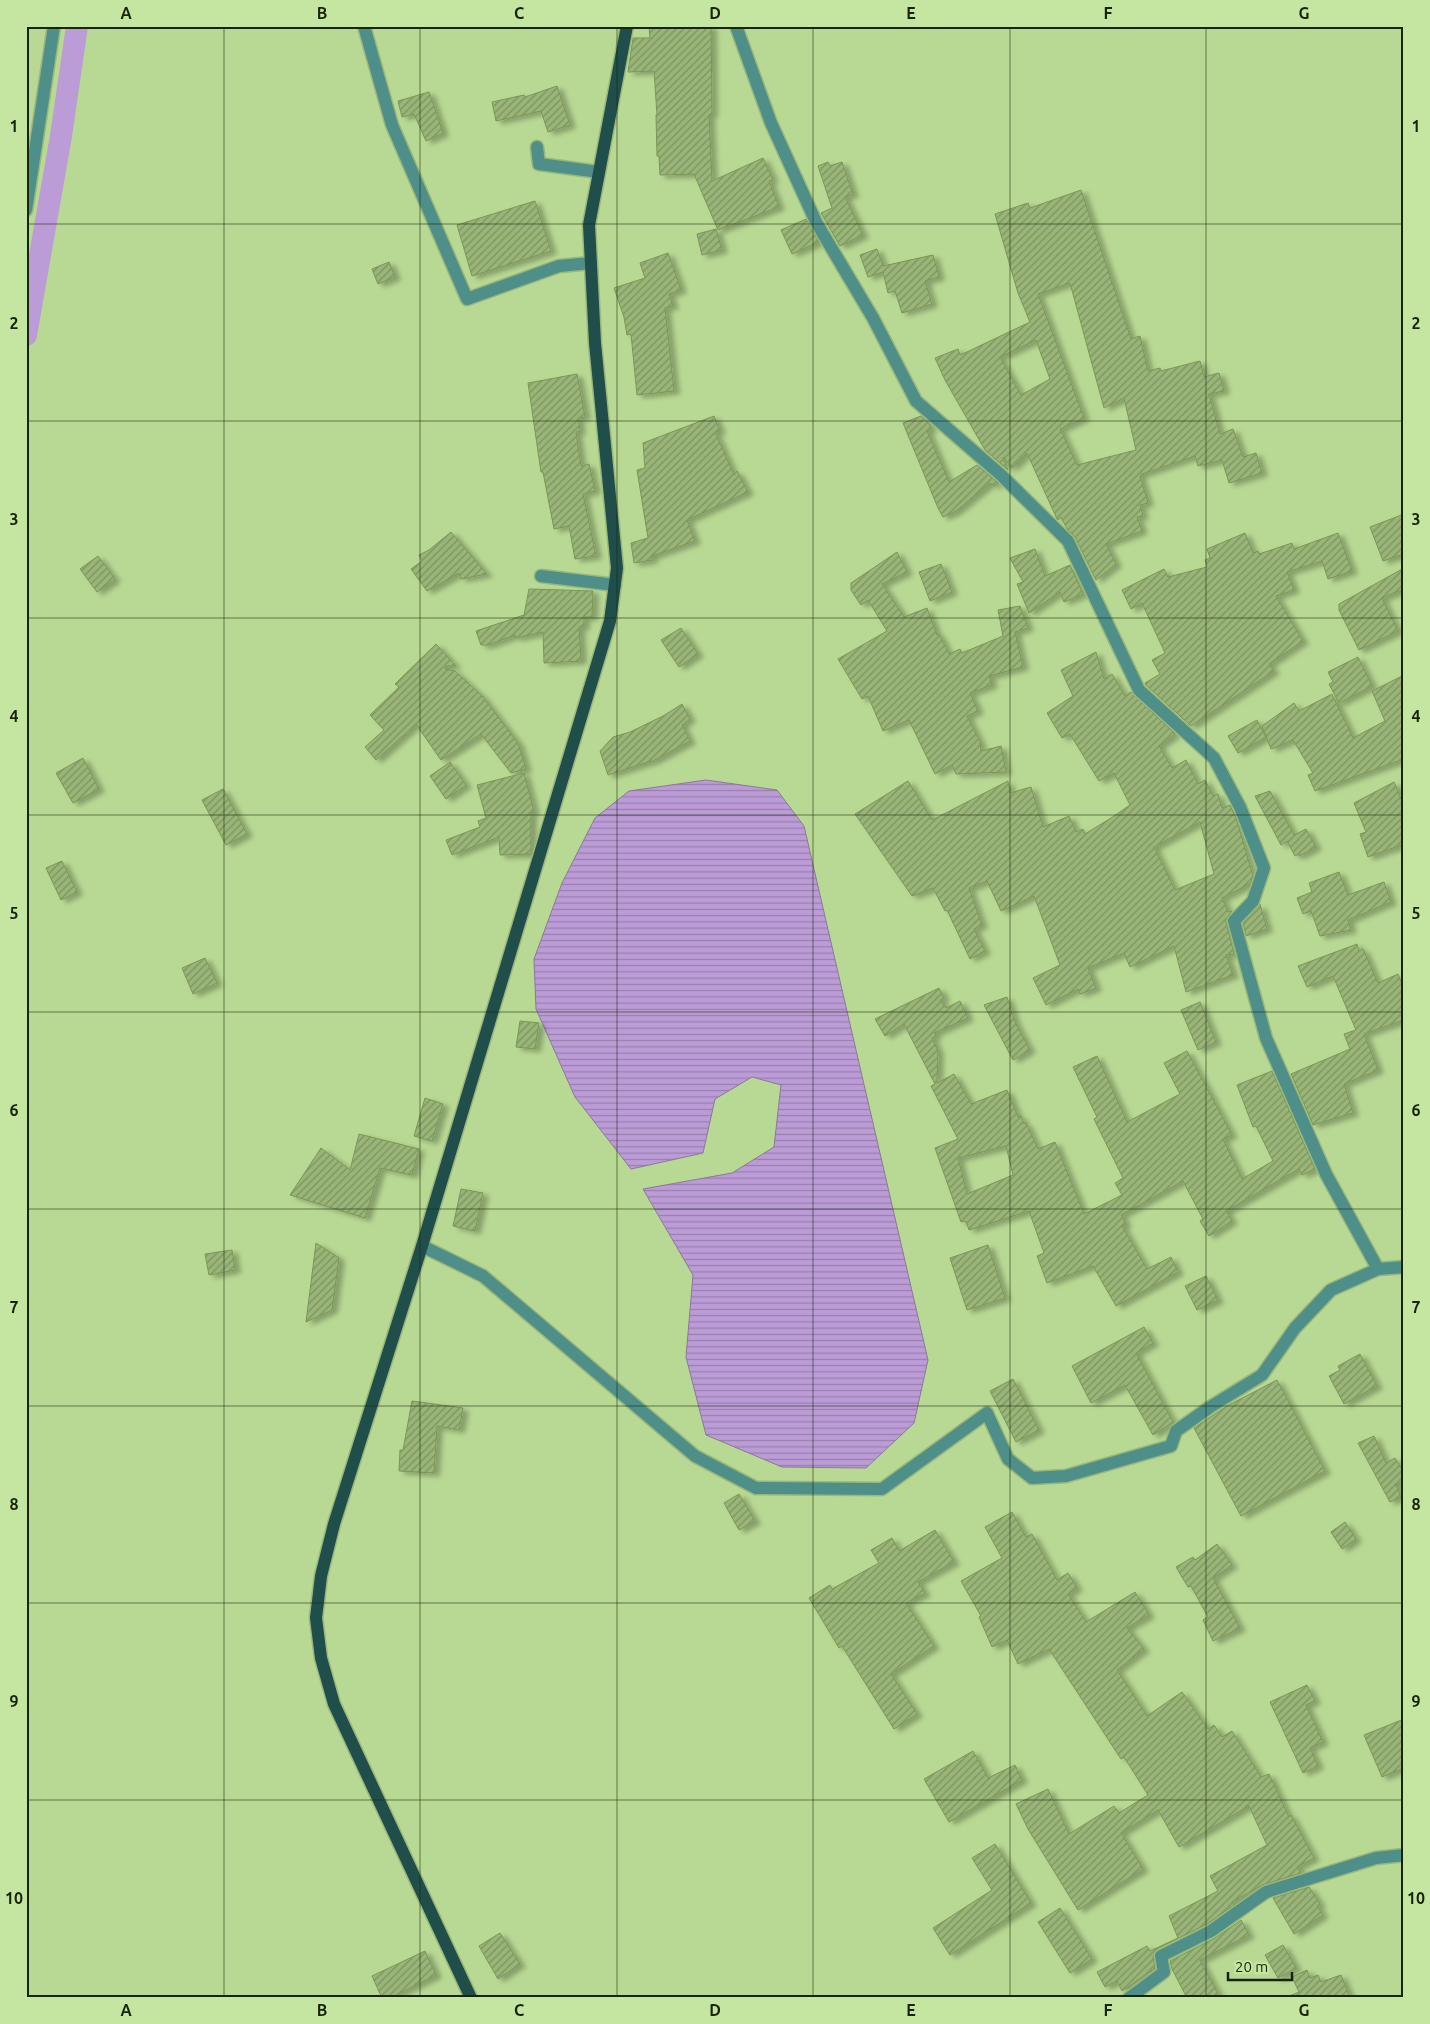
<svg xmlns="http://www.w3.org/2000/svg" width="1430" height="2024" font-family="Ubuntu,sans-serif">
<style>
.water{fill:url(#water-rules);stroke:#8b7899}
.lines{fill:none;stroke-linecap:round;stroke-linejoin:round}
.canal{stroke:#bc9cd7;stroke-width:22}
.building{fill:url(#building-hatch);stroke:#799754;fill-rule:evenodd;filter:url(#shadow)}
.minor-casing{stroke:#9bb87a;stroke-width:15}
.major-casing{stroke:#9bb87a;stroke-width:15}
.minor{stroke:#4e8f89;stroke-width:12}
.major{stroke:#204e4b;stroke-width:12}
.grid{fill:none;stroke:#182408;stroke-width:1;stroke-opacity:0.55}
.neatline{fill:none;stroke:#182408;stroke-width:2}
.grid-label{font-size:16px;text-anchor:middle;font-weight:bold;fill:#182408}
</style>
<defs>
<pattern id="water-rules" width="6" height="5" patternUnits="userSpaceOnUse" patternTransform="scale(1.25)"><rect width="6" height="5" fill="#bc9cd7"/><path d="M0 2.5h6" fill="none" stroke="#987fac"/></pattern>
<pattern id="building-hatch" width="6" height="6" patternUnits="userSpaceOnUse" patternTransform="scale(1.25)"><rect width="6" height="6" fill="#99b578"/><path d="M-1 1l2-2M0 6l6-6M5 7l2-2" fill="none" stroke="#7c9360"/></pattern>
<filter id="shadow"><feDropShadow dx="5.5" dy="3" stdDeviation="2.5" flood-color="#0004"/></filter>
</defs>
<rect width="100%" height="100%" fill="#b8d993"/>
<path class="water" d="M706,780L777,790L804,826L928,1360L914,1423L866,1468L782,1467L706,1435L686,1357L693,1275L643,1189L732,1173L774,1147L781,1085L752,1077L715,1099L703,1153L631,1169L575,1097L536,1009L534,959L562,883L595,818L629,791Z"/>
<g class="lines">
<path class="canal" d="M26,335L61,136L77,26"/>
</g>
<g class="building">
<path d="M649,26H711L712,114L709,115L712,181L763,158L773,180L769,181L779,207L718,230L694,174L660,175L659,156H657L656,115H657L654,71L628,72L633,38H650Z"/>
<path d="M557,86L570,125L548,132L541,111L496,121L492,102L524,95L525,97Z"/>
<path d="M429,92L443,133L426,141L414,114L402,117L398,101Z"/>
<path d="M828,162L830,166L842,162L853,194L845,197L863,235L840,246L821,213L832,208L818,166Z"/>
<path d="M1081,190L1131,339L1140,336L1148,371L1160,368L1161,371L1200,361L1204,377L1219,373L1224,391L1209,394L1220,434L1233,429L1243,457L1256,453L1262,473L1229,483L1222,460L1198,466L1195,456L1142,474L1140,476L1148,503L1140,505L1143,516L1137,517L1142,531L1106,544L1116,564L1096,580L1075,537L1067,529L1061,517L1058,520L1057,519L1027,453L1012,468L1003,457L1008,470L985,450L945,380L935,358L958,349L960,355L969,351L1030,322L1018,293L995,214L1028,203L1030,208ZM1070,283L1104,408L1124,398L1136,450L1077,465L1060,429L1084,418L1038,294ZM1036,340L1050,379L1021,395L1000,357Z"/>
<path d="M535,201L551,251L472,276L457,225Z"/>
<path d="M806,219L819,242L792,254L781,230Z"/>
<path d="M716,229L722,250L702,255L697,234Z"/>
<path d="M877,249L883,266L933,255L939,277L925,281L932,304L902,313L895,291L888,293L883,272L868,277L860,255Z"/>
<path d="M668,253L681,290L669,294L673,306L665,308L674,391L637,395L631,334L627,335L624,317L614,288L645,278L640,263Z"/>
<path d="M389,262L395,277L378,284L372,269Z"/>
<path d="M577,374L585,417L578,418L580,431L576,432L581,466L589,464L595,491L583,494L596,556L575,559L569,526L554,529L543,472H541L528,383Z"/>
<path d="M714,416L720,431L715,432L734,475L737,471L748,492L687,520L695,541L652,556V560L634,563L631,543L648,538L637,470L645,468L643,443Z"/>
<path d="M921,416L929,423L931,429L927,431L949,482L977,465L998,483L994,486L990,483L956,511L943,517L938,508L903,423Z"/>
<path d="M1404,514V554L1383,561L1370,527Z"/>
<path d="M451,532L487,574L461,579L459,573L427,591L411,569L422,561L419,555L429,550Z"/>
<path d="M1245,533L1253,553L1258,551L1259,554L1292,543L1294,549L1338,533L1352,571L1328,579L1322,561L1287,572L1294,590L1276,596L1303,641L1269,664L1274,671L1191,726L1146,685L1145,683L1160,674L1152,660L1165,653L1142,603L1131,609L1122,590L1164,569L1168,577L1207,567L1205,560L1210,558L1207,549Z"/>
<path d="M1035,549L1045,576L1070,565L1083,594L1064,602L1060,592L1029,613L1017,584L1023,582L1010,558Z"/>
<path d="M897,552L907,572L882,584L904,617L927,608L937,635L939,634L949,654L960,649L962,653L1003,636L998,610L1020,606L1028,628L1015,632L1023,667L989,676L992,685L970,693L978,711L967,716L980,742L981,751L1001,746L1006,772L956,774L952,765L935,774L909,720L883,731L868,696L862,699L838,659L887,631L868,600L861,605L851,590V583Z"/>
<path d="M98,556L115,579L97,592L80,569Z"/>
<path d="M941,564L952,592L930,601L919,572Z"/>
<path d="M1404,568V589L1382,598L1398,631L1359,650L1339,610V604Z"/>
<path d="M529,589L593,591L592,617H584V627H579L581,661L544,663L543,632L516,638L515,635L488,645H481L476,631L524,615Z"/>
<path d="M681,628L698,654L679,667L661,640Z"/>
<path d="M436,644L456,666H446L445,669L455,671L483,697L518,743L526,769L511,773L481,734L441,760L416,724L376,760L365,747L384,730L370,715L399,687L395,684Z"/>
<path d="M1096,652L1104,679L1112,674L1125,696L1131,692L1175,734L1159,746L1172,768L1186,760L1198,784L1205,780L1213,796L1218,794L1222,808L1230,805L1236,818L1253,876L1251,883L1222,898L1228,912L1232,911L1226,919V923L1234,954L1226,955L1233,975L1186,992L1174,946L1130,967L1124,953L1088,968L1096,988L1080,994L1078,989L1046,1005L1033,978L1060,965L1034,896L1001,911L987,881L969,888L982,925L974,929L985,951L970,959L947,910L945,911L933,888L912,896L855,814L908,781L932,820L1008,781L1010,793L1031,787L1043,827L1069,816L1076,832L1083,829L1085,834L1111,818L1130,805L1114,773L1099,781L1070,734L1062,738L1047,713L1073,696L1061,670ZM1200,822L1214,874L1175,890L1154,847Z"/>
<path d="M1358,657L1372,686L1339,703L1329,684L1333,682L1328,672Z"/>
<path d="M1404,675V759L1315,791L1308,775L1313,773L1293,740L1271,749L1262,726L1294,703L1299,711L1332,694L1353,738L1385,721L1372,691Z"/>
<path d="M682,704L690,719L682,725L690,741L651,762V761L608,775L600,751L613,737L630,732L663,716Z"/>
<path d="M1257,720L1266,737L1238,753L1228,736Z"/>
<path d="M83,758L99,789L73,803L56,773Z"/>
<path d="M450,762L466,785L446,799L430,776Z"/>
<path d="M524,773L534,812L531,813V854L500,855L499,837L452,855L446,840L480,827L478,821L486,818L477,785Z"/>
<path d="M1394,782L1404,806V844L1368,857L1360,834L1366,832L1354,803Z"/>
<path d="M223,789L247,834L226,845L202,800Z"/>
<path d="M1270,791L1294,835L1306,829L1316,847L1299,856V854L1295,856L1287,841L1281,845L1255,796Z"/>
<path d="M62,861L77,892L61,900L46,868Z"/>
<path d="M1339,872L1348,895L1384,882L1391,902L1348,920L1351,930L1320,936L1311,911L1303,914L1297,898L1312,892L1309,883Z"/>
<path d="M1260,904L1267,929L1246,936L1243,923Z"/>
<path d="M1357,944L1359,951L1363,949L1378,983L1398,974L1404,989V1020L1364,1034L1378,1070L1344,1084L1353,1113L1313,1125L1291,1074L1350,1049L1344,1034L1356,1030L1333,976L1307,987L1298,966Z"/>
<path d="M205,958L217,983L193,994L182,968Z"/>
<path d="M939,988L944,998L940,1000L946,1008L960,1001L968,1018L934,1033L936,1036L932,1038L938,1051L937,1083L954,1074L971,1104L1007,1090L1018,1117L1021,1116L1024,1124L1026,1123L1038,1149L1055,1142L1084,1214L1122,1195L1115,1183L1123,1178L1094,1119L1097,1117L1073,1067L1097,1056L1127,1122L1180,1094L1164,1063L1187,1051L1232,1135L1223,1139L1242,1179L1273,1161L1256,1126L1253,1127L1237,1085L1272,1071L1315,1169L1302,1175L1299,1169L1226,1211L1232,1221L1209,1236L1200,1221L1203,1219L1183,1181L1121,1215L1126,1224L1122,1226L1147,1269L1171,1257L1178,1272L1116,1306L1093,1266L1047,1283L1037,1256L1044,1253L1029,1211L969,1230L966,1221L961,1222L935,1148L958,1139L931,1086L935,1084L904,1024L885,1036L875,1019ZM1006,1146L1013,1175L967,1194L958,1158Z"/>
<path d="M1007,997L1015,1022L1030,1050L1013,1060L984,1005Z"/>
<path d="M1200,1002L1216,1042L1198,1050L1181,1010Z"/>
<path d="M520,1021L539,1023L535,1049L516,1047Z"/>
<path d="M425,1098L443,1104L432,1141L414,1136Z"/>
<path d="M359,1134L419,1149L412,1175L380,1168L365,1218L290,1195L321,1148L350,1170Z"/>
<path d="M461,1189L483,1193L475,1231L453,1226Z"/>
<path d="M316,1243L339,1258L332,1310L306,1322Z"/>
<path d="M988,1245L1005,1298L967,1310L950,1258Z"/>
<path d="M232,1250L235,1270L209,1275L205,1254Z"/>
<path d="M1206,1276L1218,1300L1197,1310L1185,1286Z"/>
<path d="M1144,1327L1153,1343L1136,1353L1173,1422L1153,1435L1125,1385L1091,1403L1072,1366Z"/>
<path d="M1360,1354L1377,1386L1344,1404L1329,1376L1340,1370L1338,1366Z"/>
<path d="M1013,1379L1039,1430L1016,1442L990,1391Z"/>
<path d="M1277,1380L1325,1471L1241,1516L1194,1428L1227,1406Z"/>
<path d="M412,1401L463,1408L459,1430L437,1426L434,1473L399,1471L400,1450H403Z"/>
<path d="M1374,1436L1386,1463L1395,1458L1404,1473V1481L1396,1485L1401,1497L1390,1502L1358,1443Z"/>
<path d="M739,1494L755,1521L739,1530L724,1503Z"/>
<path d="M1012,1512L1026,1537L1032,1534L1057,1580L1068,1573L1077,1588L1068,1594L1086,1622L1135,1592L1149,1615L1127,1628L1144,1649L1117,1670L1147,1716L1182,1692L1208,1729L1214,1725L1222,1737L1232,1731L1261,1777L1269,1774L1289,1817L1291,1815L1314,1858L1297,1867L1301,1873L1262,1885L1232,1902L1234,1905L1207,1924L1157,1949L1153,1957L1155,1968L1122,1991L1117,1981L1105,1987L1097,1972L1147,1946L1150,1951L1178,1938L1169,1916L1218,1891L1210,1876L1267,1845L1249,1806L1179,1847L1158,1810L1121,1833L1143,1869L1078,1910L1028,1829L1016,1804L1048,1789L1069,1834L1114,1806L1119,1813L1148,1795L1124,1757L1121,1759L1049,1649L1018,1664L1007,1640L992,1647L979,1617L981,1616L961,1581L1002,1558L985,1527Z"/>
<path d="M1345,1522L1356,1539L1342,1549L1331,1532Z"/>
<path d="M935,1530L954,1562L918,1582L925,1593L906,1603L934,1646L891,1674L917,1714L894,1729L842,1646L839,1648L809,1598L830,1585L832,1589L879,1563L871,1550L892,1538L899,1551Z"/>
<path d="M1217,1544L1232,1565L1213,1578L1240,1628L1213,1641L1203,1620L1208,1617L1191,1586L1188,1587L1176,1567L1193,1557L1195,1560Z"/>
<path d="M1307,1685L1315,1701L1306,1705L1323,1742L1310,1748L1318,1766L1303,1773L1270,1702Z"/>
<path d="M1404,1719V1768L1382,1777L1364,1735Z"/>
<path d="M973,1751L988,1778L1015,1765L1022,1780L949,1822L924,1779Z"/>
<path d="M995,1844L1031,1903L950,1955L933,1928L992,1890L972,1858Z"/>
<path d="M1309,1887L1320,1904L1317,1906L1323,1915L1294,1934L1273,1898Z"/>
<path d="M1060,1908L1092,1959L1070,1973L1038,1922Z"/>
<path d="M1241,1920L1249,1935L1200,1960L1220,1998H1187L1172,1969L1170,1961L1215,1938Z"/>
<path d="M500,1933L520,1964L498,1979L479,1946Z"/>
<path d="M1283,1945L1296,1968L1278,1978L1265,1955Z"/>
<path d="M425,1951L436,1975L390,1998H382L372,1976Z"/>
<path d="M1307,1970L1310,1978L1318,1975L1321,1982L1341,1975L1350,1998H1284L1299,1992L1292,1977Z"/>
</g>
<g class="lines">
<g class="minor-casing">
<g id="minor">
<path d="M364,26L392,125L467,299L559,266L591,263"/>
<path d="M736,26L771,123L816,222L873,318L916,401L1001,475L1068,541L1139,690L1214,758L1240,807L1264,868L1253,901L1234,921L1266,1038L1326,1174L1378,1269"/>
<path d="M537,147L539,164L599,172"/>
<path d="M26,210L54,26"/>
<path d="M541,576L615,585"/>
<path d="M422,1246L483,1276L695,1456L756,1488L882,1489L987,1413L1008,1459L1032,1478L1066,1476L1171,1446L1176,1431L1210,1407L1262,1375L1295,1328L1331,1290L1378,1269L1404,1267"/>
<path d="M1129,1998L1164,1972L1161,1956L1211,1931L1266,1892L1376,1858L1404,1855"/>
</g>
</g>
<g class="major-casing">
<path id="major" d="M471,1998L334,1704L321,1658L316,1618L321,1576L334,1524L422,1246L610,621L617,568L595,343L589,225L627,26"/>
</g>
<use href="#minor" class="minor"/>
<use href="#major" class="major"/>
</g>
<path class="grid" d="M224,26V1998M420,26V1998M617,26V1998M813,26V1998M1010,26V1998M1206,26V1998M26,224H1404M26,421H1404M26,618H1404M26,815H1404M26,1012H1404M26,1209H1404M26,1406H1404M26,1603H1404M26,1800H1404"/>
<rect width="1430" height="2024" fill="none" stroke="#c5e6a0" stroke-width="55"/>
<path d="M1228 1972v8h64v-8" fill="none" stroke="#182408" stroke-width="2.5"/>
<text x="1235" y="1972" font-size="15" fill="#182408" stroke="#c5e6a0" stroke-width="4" paint-order="stroke">20 m</text>
<rect x="28" y="28" width="1374" height="1968" class="neatline"/>
<g class="grid-label">
<text x="126" y="19">A</text>
<text x="322" y="19">B</text>
<text x="519" y="19">C</text>
<text x="715" y="19">D</text>
<text x="911" y="19">E</text>
<text x="1108" y="19">F</text>
<text x="1304" y="19">G</text>
<text x="14" y="132">1</text>
<text x="1416" y="132">1</text>
<text x="14" y="329">2</text>
<text x="1416" y="329">2</text>
<text x="14" y="525">3</text>
<text x="1416" y="525">3</text>
<text x="14" y="722">4</text>
<text x="1416" y="722">4</text>
<text x="14" y="919">5</text>
<text x="1416" y="919">5</text>
<text x="14" y="1116">6</text>
<text x="1416" y="1116">6</text>
<text x="14" y="1313">7</text>
<text x="1416" y="1313">7</text>
<text x="14" y="1510">8</text>
<text x="1416" y="1510">8</text>
<text x="14" y="1707">9</text>
<text x="1416" y="1707">9</text>
<text x="14" y="1904">10</text>
<text x="1416" y="1904">10</text>
<text x="126" y="2016">A</text>
<text x="322" y="2016">B</text>
<text x="519" y="2016">C</text>
<text x="715" y="2016">D</text>
<text x="911" y="2016">E</text>
<text x="1108" y="2016">F</text>
<text x="1304" y="2016">G</text>
</g>
</svg>
